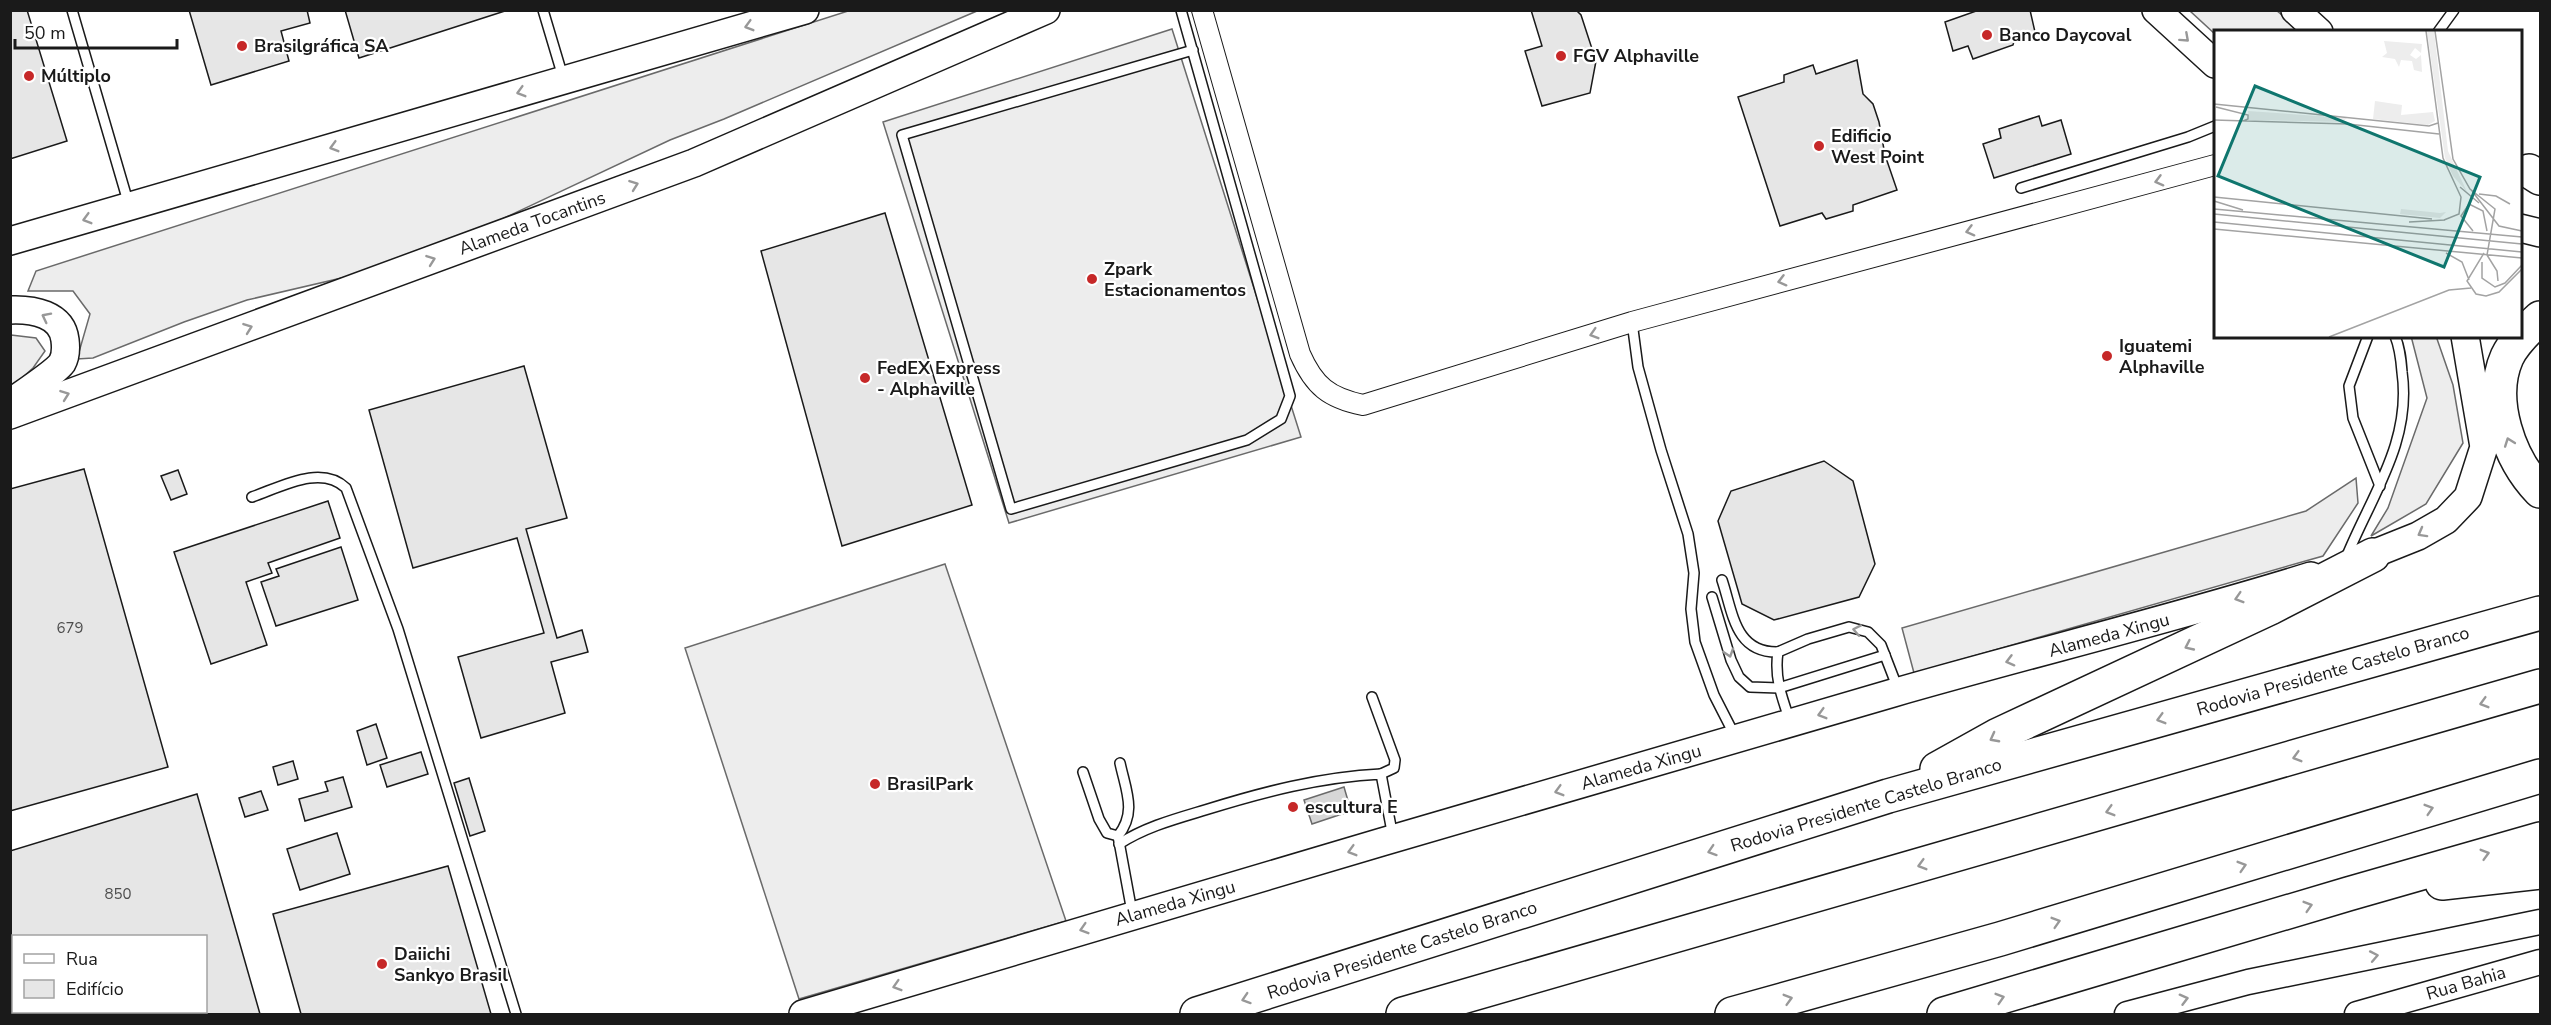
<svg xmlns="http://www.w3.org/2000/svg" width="2551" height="1025" font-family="'Nunito Sans',sans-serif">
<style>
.built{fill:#ededed;stroke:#6a6a6a;stroke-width:1.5}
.water{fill:#d7d7d7;stroke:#6a6a6a;stroke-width:1.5}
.building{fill:#e6e6e6;stroke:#1a1a1a;stroke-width:1.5}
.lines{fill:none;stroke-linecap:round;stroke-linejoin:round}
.service-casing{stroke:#1a1a1a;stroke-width:12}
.minor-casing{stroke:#1a1a1a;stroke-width:22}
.tertiary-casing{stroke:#1a1a1a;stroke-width:27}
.secondary-casing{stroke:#1a1a1a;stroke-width:30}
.motorway-casing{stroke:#1a1a1a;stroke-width:36}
.service{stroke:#fff;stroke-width:9}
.minor{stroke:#fff;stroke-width:20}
.tertiary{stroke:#fff;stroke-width:24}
.secondary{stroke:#fff;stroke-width:27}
.motorway{stroke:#fff;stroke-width:33}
.oneway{stroke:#989898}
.poi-dot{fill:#c62828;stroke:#fff;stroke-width:2}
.labels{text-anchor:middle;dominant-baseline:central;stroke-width:4.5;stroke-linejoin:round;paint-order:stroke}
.number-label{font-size:15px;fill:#4d4d4d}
.poi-label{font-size:18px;font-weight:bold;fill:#1a1a1a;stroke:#fff;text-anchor:start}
.street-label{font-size:18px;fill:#1a1a1a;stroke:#fff}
.inset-road{fill:none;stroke:#a3a3a3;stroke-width:1.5}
.view{fill:#0f766e;fill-opacity:0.15;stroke:#0f766e;stroke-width:3}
.inset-edge{fill:none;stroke:#1a1a1a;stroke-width:3}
</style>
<rect width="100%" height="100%" fill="#fff"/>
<g class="built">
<path d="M848,11H977L724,119L670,140L466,236L363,273L247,300L184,322L93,358L77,359L90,314L73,291H28L36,271Z"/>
<path d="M2190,11H2277L2302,31L2215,32V34Z"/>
<path d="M1172,29L1301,437L1009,523L883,122Z"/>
<path d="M11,335L36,338L45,351L33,368L11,388Z"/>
<path d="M2411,336H2436L2453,385L2463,443L2426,504L2371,536L2388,508L2427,398Z"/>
<path d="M2356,478L2358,503L2323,556L1914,673L1902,628L2306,511Z"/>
<path d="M945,564L1066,921L799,999L685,648Z"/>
</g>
<path class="water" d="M1344,787L1351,811L1312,824L1304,800Z"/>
<g class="building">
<path d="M10,10H27L67,141L10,159Z"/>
<path d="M189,10H307L310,23L281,31L289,61L211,85Z"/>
<path d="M345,10H508L359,58Z"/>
<path d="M1531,10H1576L1581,15L1596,61L1590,93L1542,106L1525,51L1542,46Z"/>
<path d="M1979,10H2030L2035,32L2015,38L2013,45L1973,59L1968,46L1953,51L1945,22Z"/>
<path d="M1857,60L1863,94L1873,104L1879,122L1885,155L1897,190L1853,205V211L1826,219L1822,213L1780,226L1738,97L1784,82V75L1813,65L1816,74Z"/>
<path d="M2039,116L2042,126L2061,120L2071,154L1994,178L1983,144L2001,138L1999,129Z"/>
<path d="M885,213L972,505L842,546L761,251Z"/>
<path d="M524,366L567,518L526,529L557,638L582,630L588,652L551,662L565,713L481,738L458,657L544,633L517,538L413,568L369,410Z"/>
<path d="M1824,461L1853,481L1875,564L1859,597L1774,620L1742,604L1718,521L1731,491Z"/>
<path d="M84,469L168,767L10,811V489Z"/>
<path d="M178,470L187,494L171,500L161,476Z"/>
<path d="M328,501L340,538L268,563L272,573L246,582L267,645L211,664L174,552Z"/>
<path d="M341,547L358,600L276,626L261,582L279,576L276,569Z"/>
<path d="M376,724L387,758L367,765L357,731Z"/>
<path d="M421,752L428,774L387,787L380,765Z"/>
<path d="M293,761L298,779L278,785L273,767Z"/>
<path d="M343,777L352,807L305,821L299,799L328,791L325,782Z"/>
<path d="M469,778L485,831L470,836L454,783Z"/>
<path d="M261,791L268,810L245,817L239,798Z"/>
<path d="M197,794L260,1014H22L21,1012H206V936H14V989L10,980V851Z"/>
<path d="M337,833L350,874L300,890L287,849Z"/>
<path d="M448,866L491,1014H301L273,914Z"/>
</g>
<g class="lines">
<g class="service-casing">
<g id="service">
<path d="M72,10L129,205"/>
<path d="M543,10L563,77"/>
<path d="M1181,10L1290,396L1281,419L1247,440L1011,509L902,135L1193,50"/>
<path d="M2438,32L2454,10"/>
<path d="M2021,188L2188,137L2215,126"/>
<path d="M1632,322L1638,367L1661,450L1688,534L1694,573L1691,609L1695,642L1714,695L1736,738"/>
<path d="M2368,336L2349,386L2353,418L2380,486"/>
<path d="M252,497C281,487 321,464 346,488L398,629L516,1014"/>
<path d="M2346,558C2371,496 2412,442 2402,372C2401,359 2400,348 2395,336"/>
<path d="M1722,580C1733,613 1735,653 1778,652"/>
<path d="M1712,597L1731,660L1739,677L1750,687L1779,688L1885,655"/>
<path d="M1372,697L1395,760L1394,768L1381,774"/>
<path d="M1790,721C1782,698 1774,677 1778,652L1808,639L1849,627L1868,632L1881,645L1898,689"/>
<path d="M1120,763C1126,791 1137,812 1118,836L1132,912"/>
<path d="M1083,772L1099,819L1107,833L1118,836"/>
<path d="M1119,844C1145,827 1175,819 1205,810C1263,792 1320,777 1381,774L1393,837"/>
</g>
</g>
<g class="minor-casing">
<path id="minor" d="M1202,10L1300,354C1314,386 1329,398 1363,405L1632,322L2215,165"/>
</g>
<g class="tertiary-casing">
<g id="tertiary">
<path d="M2127,1014L2248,982L2540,922"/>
<path d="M2357,1014L2540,962"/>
</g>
</g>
<g class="secondary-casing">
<g id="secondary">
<path d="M2156,10L2215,64"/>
<path d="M2295,10L2319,32"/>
<path d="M2520,228L2540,233"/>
<path d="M10,241L805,10"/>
<path d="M10,310C33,309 62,314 65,340C66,348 66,356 62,363C56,372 21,395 10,403"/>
<path d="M10,415L694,163L1046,10"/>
<path d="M2353,562L2418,536L2446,520L2468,497L2484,447L2465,336"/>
<path d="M803,1014C1166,904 1529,799 1893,693C2032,653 2173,619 2311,576"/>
</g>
</g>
<g class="motorway-casing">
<g id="motorway">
<path d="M2529,171L2540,178"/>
<path d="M2540,318C2528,329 2514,342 2507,357C2488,400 2509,459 2540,491"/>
<path d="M1937,769L1998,735L2270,608L2373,555"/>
<path d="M2442,883L2540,872"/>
<path d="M1197,1014L1888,796L2540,613"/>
<path d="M1403,1014L2540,686"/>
<path d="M1732,1014L2000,939L2540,776"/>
<path d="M1944,1014L2348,894L2540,839"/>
</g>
</g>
<use href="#service" class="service"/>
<use href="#minor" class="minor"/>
<use href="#tertiary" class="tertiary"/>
<use href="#secondary" class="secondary"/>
<use href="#motorway" class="motorway"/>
</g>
<defs><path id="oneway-chevron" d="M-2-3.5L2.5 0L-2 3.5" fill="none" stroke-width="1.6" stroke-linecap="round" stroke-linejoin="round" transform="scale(1.5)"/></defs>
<g class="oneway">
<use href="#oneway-chevron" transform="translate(749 26) rotate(164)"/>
<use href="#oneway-chevron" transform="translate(2185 38) rotate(42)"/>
<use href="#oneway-chevron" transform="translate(521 92) rotate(164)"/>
<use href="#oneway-chevron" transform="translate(334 147) rotate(164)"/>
<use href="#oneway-chevron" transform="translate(2159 181) rotate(165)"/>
<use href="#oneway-chevron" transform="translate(634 185) rotate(-20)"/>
<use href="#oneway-chevron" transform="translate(87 219) rotate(164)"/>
<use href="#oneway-chevron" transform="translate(1970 231) rotate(165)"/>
<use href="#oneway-chevron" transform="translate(431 260) rotate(-20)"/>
<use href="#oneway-chevron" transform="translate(1782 281) rotate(165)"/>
<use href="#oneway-chevron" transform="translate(46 317) rotate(-153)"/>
<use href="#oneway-chevron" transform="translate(248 328) rotate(-20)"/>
<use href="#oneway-chevron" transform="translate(1594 334) rotate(163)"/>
<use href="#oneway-chevron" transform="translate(65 395) rotate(-20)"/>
<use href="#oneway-chevron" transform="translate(2509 442) rotate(-110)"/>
<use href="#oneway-chevron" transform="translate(2422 533) rotate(151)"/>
<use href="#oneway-chevron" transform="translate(2239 598) rotate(163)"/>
<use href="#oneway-chevron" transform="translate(1857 630) rotate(-169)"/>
<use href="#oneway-chevron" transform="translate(2189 646) rotate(155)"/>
<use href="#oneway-chevron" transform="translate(1729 653) rotate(72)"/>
<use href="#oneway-chevron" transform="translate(2010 661) rotate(165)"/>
<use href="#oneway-chevron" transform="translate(2484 703) rotate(164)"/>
<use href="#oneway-chevron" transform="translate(1822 714) rotate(164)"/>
<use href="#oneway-chevron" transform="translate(2161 719) rotate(164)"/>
<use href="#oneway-chevron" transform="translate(1994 738) rotate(152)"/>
<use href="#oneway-chevron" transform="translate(2297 757) rotate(164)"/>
<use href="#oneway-chevron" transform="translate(1559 791) rotate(164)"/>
<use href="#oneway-chevron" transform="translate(2429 809) rotate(-17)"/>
<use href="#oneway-chevron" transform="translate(2110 811) rotate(164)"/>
<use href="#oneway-chevron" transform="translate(1352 851) rotate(164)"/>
<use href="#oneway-chevron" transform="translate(1712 851) rotate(162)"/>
<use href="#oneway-chevron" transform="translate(2485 854) rotate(-16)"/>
<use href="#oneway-chevron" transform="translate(1922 865) rotate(164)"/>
<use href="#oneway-chevron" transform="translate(2242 866) rotate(-17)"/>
<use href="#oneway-chevron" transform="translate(2308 906) rotate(-17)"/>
<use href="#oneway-chevron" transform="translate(2056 922) rotate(-17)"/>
<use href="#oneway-chevron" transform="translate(1084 929) rotate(163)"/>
<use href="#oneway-chevron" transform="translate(2374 956) rotate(-11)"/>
<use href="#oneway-chevron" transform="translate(897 986) rotate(163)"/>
<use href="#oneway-chevron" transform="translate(2000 998) rotate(-17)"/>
<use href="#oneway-chevron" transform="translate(1246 999) rotate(162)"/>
<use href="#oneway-chevron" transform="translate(1788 999) rotate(-16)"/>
<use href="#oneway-chevron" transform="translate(2184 999) rotate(-15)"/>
</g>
<g class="poi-dot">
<circle cx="1987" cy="35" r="6"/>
<circle cx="242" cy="46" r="6"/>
<circle cx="1561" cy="56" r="6"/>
<circle cx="29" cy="76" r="6"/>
<circle cx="1819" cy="146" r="6"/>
<circle cx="1092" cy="279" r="6"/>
<circle cx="2107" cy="356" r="6"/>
<circle cx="865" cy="378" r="6"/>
<circle cx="875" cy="784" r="6"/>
<circle cx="1293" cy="807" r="6"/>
<circle cx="382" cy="964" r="6"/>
</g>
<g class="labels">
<g class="number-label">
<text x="70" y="628">679</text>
<text x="118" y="894">850</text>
</g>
<g class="poi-label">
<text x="1999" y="35">Banco Daycoval</text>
<text x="254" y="46">Brasilgráfica SA</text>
<text x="1573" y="56">FGV Alphaville</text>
<text x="41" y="76">Múltiplo</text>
<text x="1831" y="136">Edificio<tspan x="1831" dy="21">West Point</tspan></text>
<text x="1104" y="269">Zpark<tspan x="1104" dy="21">Estacionamentos</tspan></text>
<text x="2119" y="346">Iguatemi<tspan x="2119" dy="21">Alphaville</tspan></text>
<text x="877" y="368">FedEX Express<tspan x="877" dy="21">- Alphaville</tspan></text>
<text x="887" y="784">BrasilPark</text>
<text x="1305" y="807">escultura E</text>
<text x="394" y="954">Daiichi<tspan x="394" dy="21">Sankyo Brasil</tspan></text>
</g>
<g class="street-label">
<text transform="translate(532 223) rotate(-20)">Alameda Tocantins</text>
<text transform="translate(2109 635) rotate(-15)">Alameda Xingu</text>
<text transform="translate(2333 671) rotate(-16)">Rodovia Presidente Castelo Branco</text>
<text transform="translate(1641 767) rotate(-16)">Alameda Xingu</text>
<text transform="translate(1866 805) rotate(-17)">Rodovia Presidente Castelo Branco</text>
<text transform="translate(1175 903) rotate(-16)">Alameda Xingu</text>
<text transform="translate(1402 950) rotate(-18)">Rodovia Presidente Castelo Branco</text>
<text transform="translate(2466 983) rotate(-16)">Rua Bahia</text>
</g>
</g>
<g transform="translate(2214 30)">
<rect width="308" height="308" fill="#fff"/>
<path d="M213,1H220L234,121L253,162L239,146L231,128ZM170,11L208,14L207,23L201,18L196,25L202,29L207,25L208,42L200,40L198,31L187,30L185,37L181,29L168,27L173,23ZM161,71L188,75L187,85L219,82L221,91L214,95L159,89ZM34,81L133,88L128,92L35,90ZM187,179L226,183L232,182L226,188L186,184Z" fill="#ededed"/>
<path class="inset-road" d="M212,1L229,128L247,167L245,184L230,190M221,1L239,129L256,159L281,179L273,225L283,241L284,251M0,74L215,96L224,93M2,77L34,85V89L29,91M0,90L134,94L225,104M246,157L265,173M258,161L285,196L308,201M265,164L282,166L296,174M0,167L218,189M0,171L29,180M0,179L308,207M0,184L308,214M0,192L308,222M195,192L231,190M0,199L308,228M259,201L247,186L255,174L269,181L273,201M232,223L248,232L255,250M270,223L253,251L262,264L272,266L285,262L308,239M268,232V248L281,257L291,253L308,235M115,307L235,260L257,258"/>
<path class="view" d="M41,56L266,147L230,237L4,146Z"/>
<rect width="308" height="308" class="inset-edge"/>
</g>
<rect width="2551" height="1025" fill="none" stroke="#1a1a1a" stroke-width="24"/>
<rect x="12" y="935" width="195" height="78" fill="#ffffff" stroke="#a3a3a3" stroke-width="1.5"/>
<rect x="24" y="954" width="30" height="9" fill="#ffffff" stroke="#a3a3a3" stroke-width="1.5"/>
<text x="66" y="965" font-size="18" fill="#1a1a1a">Rua</text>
<rect x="24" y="980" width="30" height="18" fill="#e6e6e6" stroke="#a3a3a3" stroke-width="1.5"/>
<text x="66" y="995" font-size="18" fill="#1a1a1a">Edifício</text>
<path d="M15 39v9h162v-9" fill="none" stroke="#1a1a1a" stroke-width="3"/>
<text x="24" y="39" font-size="18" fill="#1a1a1a" stroke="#ffffff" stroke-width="4.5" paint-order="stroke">50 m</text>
</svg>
